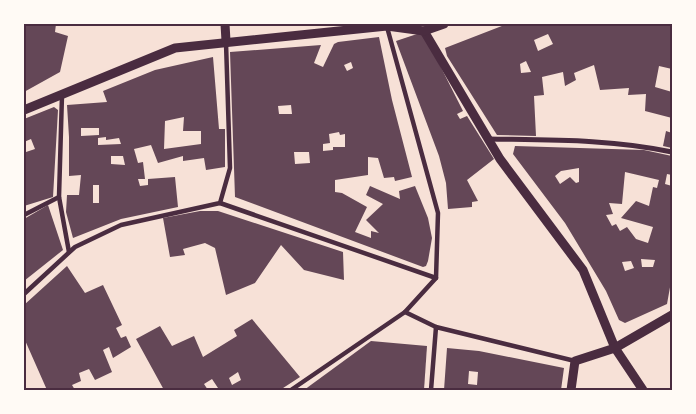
<svg xmlns="http://www.w3.org/2000/svg" width="696" height="414" font-family="Karla,sans-serif">
<style>
.building{fill:#644757;fill-rule:evenodd}
.lines{fill:none;stroke-linecap:round;stroke-linejoin:round}
.pedestrian{stroke:#4a2c40;stroke-width:4.5}
.minor{stroke:#4a2c40;stroke-width:5}
.tertiary{stroke:#4a2c40;stroke-width:9}
.neatline{fill:none;stroke:#4a2c40;stroke-width:2}
</style>
<rect width="100%" height="100%" fill="#f7e1d7"/>
<g class="building">
<path d="M24,24H56L55,32L68,36L60,72L24,92Z"/>
<path d="M507,24H672V69L659,66L655,87L672,92V118L645,111L646,94L628,95L629,88L600,90L594,65L574,73L576,80L565,86L563,72L542,77L544,95L534,96L536,136L497,135L447,56L445,48ZM548,34L553,44L538,51L534,40ZM526,61L531,72L521,73L520,64Z"/>
<path d="M423,32L463,111L457,114L460,119L467,116L494,159L467,180L478,201L472,202V207L448,209L446,183L439,156L396,41Z"/>
<path d="M379,37L392,100L412,177L395,181L394,177L384,178L378,158L368,157V175L335,180V192L342,193L367,207L355,232L371,238V231L379,233L366,220L383,204L366,195L370,186L400,199L399,191L415,186L428,218L432,238L428,261L426,266L423,267L235,197L230,52L321,45L314,63L323,67L334,44L338,42ZM351,62L353,68L347,71L344,65ZM291,105L292,114H279L278,106ZM339,132L340,135L345,134V147H333V150L323,151V144L330,143L329,134ZM294,152H309L310,163L295,164Z"/>
<path d="M213,57L219,129H225V167L206,170L204,158L183,161V156L158,163L151,145L134,149L138,163L143,162L145,179H138L140,186L148,185V179L175,177L178,207L121,219L73,238L66,212L67,195H79L81,175L69,176V137L67,105L107,102L103,91L155,70ZM184,117L183,131H201V144L164,149L165,121ZM81,128H99V135L81,136ZM106,137V140L119,138L121,144L98,145V138ZM111,156H123L125,165L111,164ZM93,185H99V203H93Z"/>
<path d="M54,107L58,110L53,197L24,206V145L26,152L35,149L31,139L24,142V119Z"/>
<path d="M666,131L672,133V148L663,146Z"/>
<path d="M515,146L644,150L672,156V175L667,174L665,184L672,186V276L667,304L625,323L619,320L606,291L565,223L513,154ZM579,168V182L576,183L570,177L560,184L555,176L561,171ZM625,172L659,180L657,188L653,187L649,206L636,201L621,218L653,227L648,243L636,239L627,227L620,231L616,224L612,226L606,215L613,214L609,203L622,204ZM641,259L655,260L653,267H642ZM631,261L634,268L625,271L622,262Z"/>
<path d="M48,205L63,250L24,281V219Z"/>
<path d="M200,211H218L343,252L344,280L304,270L281,245L255,283L226,295L215,248L205,243L183,249L185,255L170,257L163,218Z"/>
<path d="M67,266L85,293L103,285L122,325L116,328L121,338L126,336L131,347L113,358L109,347L103,350L112,372L95,380L89,369L79,373L81,381L72,385L75,390H47L24,338V305Z"/>
<path d="M252,319L300,377L280,390H214L218,388L212,379L204,384L208,390H164L136,339L160,326L172,346L194,336L203,357L237,336L234,330ZM238,372L241,380L232,385L229,378Z"/>
<path d="M371,341L427,346L424,390H304Z"/>
<path d="M447,348L479,351L564,368L561,390H444ZM469,371L478,372L477,385L468,384Z"/>
</g>
<g class="lines">
<g class="pedestrian">
<path d="M62,95L59,197L69,252"/>
<path d="M220,203L436,278"/>
<path d="M24,215L59,197"/>
<path d="M24,294L75,247L121,225L220,203L230,168L226,43"/>
<path d="M405,312L436,327L575,361"/>
<path d="M291,390L405,312L436,278L438,213L387,27"/>
<path d="M431,390L436,327"/>
</g>
<path class="minor" d="M489,139C550,140 612,139 672,152"/>
<g class="tertiary">
<path d="M225,24L226,41"/>
<path d="M424,31L500,159L583,270L615,348L643,390"/>
<path d="M24,110L175,48L387,26L424,31L444,24"/>
<path d="M571,390L575,361L615,348L672,315"/>
</g>
</g>
<rect width="696" height="414" fill="none" stroke="#fffaf5" stroke-width="50"/>
<rect x="25" y="25" width="646" height="364" class="neatline"/>
</svg>
